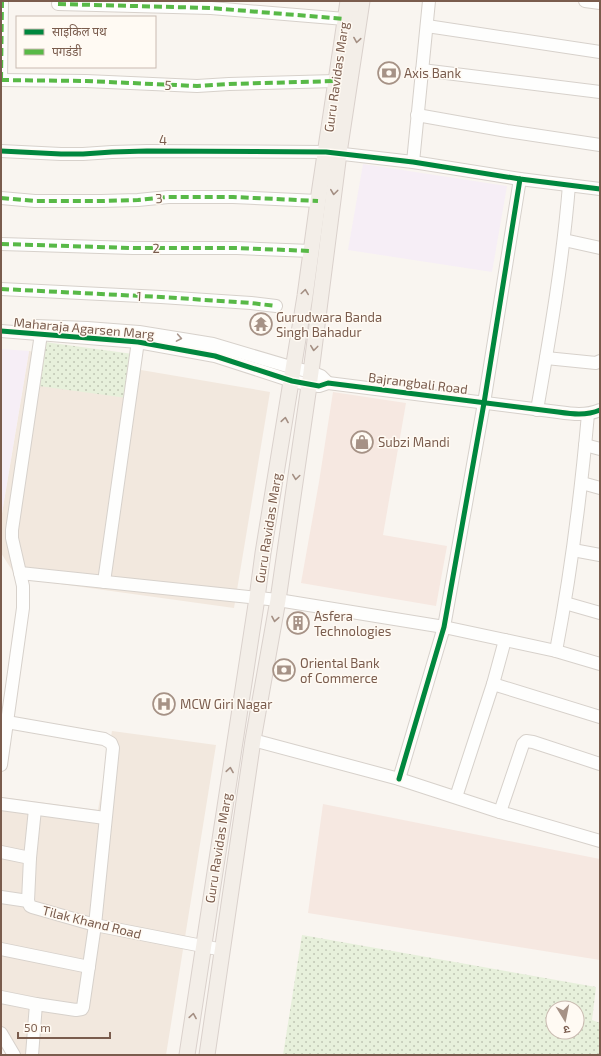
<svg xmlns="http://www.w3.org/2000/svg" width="601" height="1056" font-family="'Exo 2','Noto Sans Devanagari',sans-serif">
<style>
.residential{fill:#f2e8de}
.commercial{fill:#f6e8e1}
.education{fill:#f6eef6}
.park{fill:url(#park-dots);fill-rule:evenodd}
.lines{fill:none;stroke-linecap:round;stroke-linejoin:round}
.minor-casing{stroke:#d7d1cb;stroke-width:14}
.major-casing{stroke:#dad1cc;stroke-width:17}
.minor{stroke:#fefefd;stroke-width:12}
.major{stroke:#f3eee8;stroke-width:15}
.quiet{stroke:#58b947;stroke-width:4;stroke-dasharray:8 4;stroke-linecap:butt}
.cycleway-casing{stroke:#fffaf3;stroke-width:8}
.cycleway{stroke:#00873e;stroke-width:5}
.oneway{stroke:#a48f83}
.oneway2{stroke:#a8958b}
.labels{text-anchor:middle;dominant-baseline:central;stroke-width:3;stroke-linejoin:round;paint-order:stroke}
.poi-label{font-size:13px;fill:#7a5c4d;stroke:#fffaf3;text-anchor:start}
.street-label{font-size:13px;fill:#7a5c4d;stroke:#fffaf3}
</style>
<defs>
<pattern id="park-dots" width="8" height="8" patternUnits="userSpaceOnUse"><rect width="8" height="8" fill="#e7f0db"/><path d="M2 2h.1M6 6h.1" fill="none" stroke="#c0c6b4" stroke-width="1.8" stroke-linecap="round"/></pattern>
</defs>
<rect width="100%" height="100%" fill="#f9f5f0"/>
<g class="residential">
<path d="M29,351L270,392L234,608L17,578L1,553V519Z"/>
<path d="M112,731L216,745L166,1055H13L1,1035V797L98,810Z"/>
</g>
<g class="commercial">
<path d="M333,392L406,403L383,535L447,546L436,606L301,583L319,482Z"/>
<path d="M323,804L600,859V960L308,913Z"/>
</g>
<g class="education">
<path d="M363,164L507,186L492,272L348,250Z"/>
<path d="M1,349L29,351L1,519Z"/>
</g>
<g class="park">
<path d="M45,342L133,354L127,398L39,386Z"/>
<path d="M302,935L596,987L592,1020L600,1023V1055H283ZM553,1008H577V1032H553Z"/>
</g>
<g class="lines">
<g class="minor-casing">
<g id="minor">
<path d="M585,1L600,3"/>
<path d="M58,4L211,8L345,19"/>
<path d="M427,26L600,52"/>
<path d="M422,70L600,92"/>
<path d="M1,80L86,81L197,86L229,84L335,81"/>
<path d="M1,80L2,1"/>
<path d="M417,115L507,131L600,145"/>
<path d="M1,151L61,154H83L112,152L147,151L326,152L413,162L520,179L600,189"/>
<path d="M413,162L429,1"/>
<path d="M1,198L35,201H101L138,200L168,197H233L318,201"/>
<path d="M564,240L600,248"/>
<path d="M1,244L133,248H237L311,251"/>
<path d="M1,289L161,297L251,303L276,306"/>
<path d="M36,326L87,328L139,332L213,344L294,368L311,372L321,376L328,383"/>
<path d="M1,331L138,342L215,356L292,381L319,386L328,383L558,412C572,414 586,416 600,410"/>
<path d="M546,358L596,363L600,361"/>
<path d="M537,410C550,335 563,261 569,185"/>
<path d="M585,445L600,449"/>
<path d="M582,483L600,488"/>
<path d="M573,550L600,555"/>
<path d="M20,573L278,600L444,627L556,651L600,664"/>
<path d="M104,582L139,334"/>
<path d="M565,603L600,613"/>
<path d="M556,651C571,573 581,493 588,414"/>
<path d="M493,684L600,717"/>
<path d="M7,722L104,739L111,743L113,748L95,925L83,1007L82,1009L76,1010L36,1004L32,1055"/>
<path d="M253,740L399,779L500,812L600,841"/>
<path d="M1,765L23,608V586L12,538V530L42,327"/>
<path d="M399,779L444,627L484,403L520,179"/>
<path d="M456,797L493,684L505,640"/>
<path d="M1,804L105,818"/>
<path d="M35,809L30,858L28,901L30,906L32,907L95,925L223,950"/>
<path d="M500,812L521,750L523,744L526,741L533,742L600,764"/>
<path d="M1,852L30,858"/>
<path d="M1,897L28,901"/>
<path d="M1,949L89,967"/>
<path d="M1,997L36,1004"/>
<path d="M1,1033L14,1055"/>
</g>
</g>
<g class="major-casing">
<g id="major">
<path d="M187,1055L257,598L263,553L305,296L318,201L348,1"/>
<path d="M207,1055L253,740L278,600L311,372L339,153L362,1"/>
</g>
</g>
<use href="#minor" class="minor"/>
<use href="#major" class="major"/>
<g class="quiet">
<path d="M58,4L211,8L345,19"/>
<path d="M1,80L86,81L197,86L229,84L335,81"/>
<path d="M1,80L2,1"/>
<path d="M1,198L35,201H101L138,200L168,197H233L318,201"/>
<path d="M1,244L133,248H237L311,251"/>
<path d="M1,289L161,297L251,303L276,306"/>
</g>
<g class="cycleway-casing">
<g id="cycleway">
<path d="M1,151L61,154H83L112,152L147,151L326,152L413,162L520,179L600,189"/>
<path d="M1,331L138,342L215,356L292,381L319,386L328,383L558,412C572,414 586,416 600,410"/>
<path d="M399,779L444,627L484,403L520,179"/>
</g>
</g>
<use href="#cycleway" class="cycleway"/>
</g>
<defs><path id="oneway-chevron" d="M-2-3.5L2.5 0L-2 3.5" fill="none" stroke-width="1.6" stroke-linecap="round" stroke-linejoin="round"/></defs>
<g class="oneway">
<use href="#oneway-chevron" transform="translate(357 40) rotate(99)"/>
<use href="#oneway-chevron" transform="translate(334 192) rotate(97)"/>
<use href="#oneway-chevron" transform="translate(305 292) rotate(-82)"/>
<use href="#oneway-chevron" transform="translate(314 348) rotate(97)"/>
<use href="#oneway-chevron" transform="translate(285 420) rotate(-81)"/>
<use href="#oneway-chevron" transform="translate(296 477) rotate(98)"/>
<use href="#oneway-chevron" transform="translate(275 619) rotate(100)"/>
<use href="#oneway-chevron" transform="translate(230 770) rotate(-81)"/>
<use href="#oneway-chevron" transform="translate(193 1016) rotate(-81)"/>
</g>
<use class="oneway2" href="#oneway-chevron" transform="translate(179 338) rotate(10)"/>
<defs>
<g id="bank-ring" transform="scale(1.15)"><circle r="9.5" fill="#fffaf3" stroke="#a69286" stroke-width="1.5"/><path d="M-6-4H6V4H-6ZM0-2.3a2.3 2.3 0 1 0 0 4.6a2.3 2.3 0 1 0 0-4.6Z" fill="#a69286"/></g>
<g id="temple-ring" transform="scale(1.15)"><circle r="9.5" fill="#fffaf3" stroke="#a69286" stroke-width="1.5"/><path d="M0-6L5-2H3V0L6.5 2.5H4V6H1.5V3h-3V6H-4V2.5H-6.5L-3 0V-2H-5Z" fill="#a69286"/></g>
<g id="shop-ring" transform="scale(1.15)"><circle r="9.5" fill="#fffaf3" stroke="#a69286" stroke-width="1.5"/><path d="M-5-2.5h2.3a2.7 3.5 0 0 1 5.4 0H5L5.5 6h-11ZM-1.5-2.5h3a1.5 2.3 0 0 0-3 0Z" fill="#a69286"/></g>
<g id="building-ring" transform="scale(1.15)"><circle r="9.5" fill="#fffaf3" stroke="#a69286" stroke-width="1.5"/><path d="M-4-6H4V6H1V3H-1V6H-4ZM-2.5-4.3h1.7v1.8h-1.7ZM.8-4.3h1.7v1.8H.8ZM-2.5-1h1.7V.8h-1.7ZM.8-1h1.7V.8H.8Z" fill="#a69286"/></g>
<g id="hospital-ring" transform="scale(1.15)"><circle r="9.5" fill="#fffaf3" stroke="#a69286" stroke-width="1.5"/><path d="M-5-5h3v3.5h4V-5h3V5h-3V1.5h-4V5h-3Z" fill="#a69286"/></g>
</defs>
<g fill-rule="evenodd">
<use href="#bank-ring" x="389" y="73"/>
<use href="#temple-ring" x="261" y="324"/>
<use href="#shop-ring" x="362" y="442"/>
<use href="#building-ring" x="298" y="623"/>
<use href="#bank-ring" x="284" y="670"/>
<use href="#hospital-ring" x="164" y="704"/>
</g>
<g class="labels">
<g class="poi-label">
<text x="404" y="73">Axis Bank</text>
<text x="276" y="317">Gurudwara Banda<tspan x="276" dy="15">Singh Bahadur</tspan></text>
<text x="378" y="442">Subzi Mandi</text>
<text x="314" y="616">Asfera<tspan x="314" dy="15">Technologies</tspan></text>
<text x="300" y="663">Oriental Bank<tspan x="300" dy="15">of Commerce</tspan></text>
<text x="180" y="704">MCW Giri Nagar</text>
</g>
<g class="street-label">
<text transform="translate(336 77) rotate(-82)">Guru Ravidas Marg</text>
<text transform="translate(168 85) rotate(3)">5</text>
<text x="163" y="140">4</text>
<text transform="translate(159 198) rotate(-4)">3</text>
<text transform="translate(156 248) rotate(-1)">2</text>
<text transform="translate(139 296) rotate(3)">1</text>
<text transform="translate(84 328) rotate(5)">Maharaja Agarsen Marg</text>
<text transform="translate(418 383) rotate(7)">Bajrangbali Road</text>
<text transform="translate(268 528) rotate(-81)">Guru Ravidas Marg</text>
<text transform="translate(218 848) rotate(-81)">Guru Ravidas Marg</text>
<text transform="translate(92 922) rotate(14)">Tilak Khand Road</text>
</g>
</g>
<rect width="601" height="1056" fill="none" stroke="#7a5c4d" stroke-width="4"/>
<rect x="16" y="16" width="140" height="52" fill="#fffaf3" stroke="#cabbb1"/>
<rect x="24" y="29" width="20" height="6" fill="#00873e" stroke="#cabbb1"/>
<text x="52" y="36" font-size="12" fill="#7a5c4d">साइकिल पथ</text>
<rect x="24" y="49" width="20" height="6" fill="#58b947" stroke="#cabbb1"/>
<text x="52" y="56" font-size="12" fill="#7a5c4d">पगडंडी</text>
<g transform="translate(565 1020) rotate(170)"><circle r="19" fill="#fffaf3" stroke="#cabbb1"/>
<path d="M0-3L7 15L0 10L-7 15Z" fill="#a69286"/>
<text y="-6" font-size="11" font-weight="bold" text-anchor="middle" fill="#7a5c4d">उ</text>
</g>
<path d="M18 1032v6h92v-6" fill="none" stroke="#7a5c4d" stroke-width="2"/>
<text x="24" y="1032" font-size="12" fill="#7a5c4d" stroke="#fffaf3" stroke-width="3" paint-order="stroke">50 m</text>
</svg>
